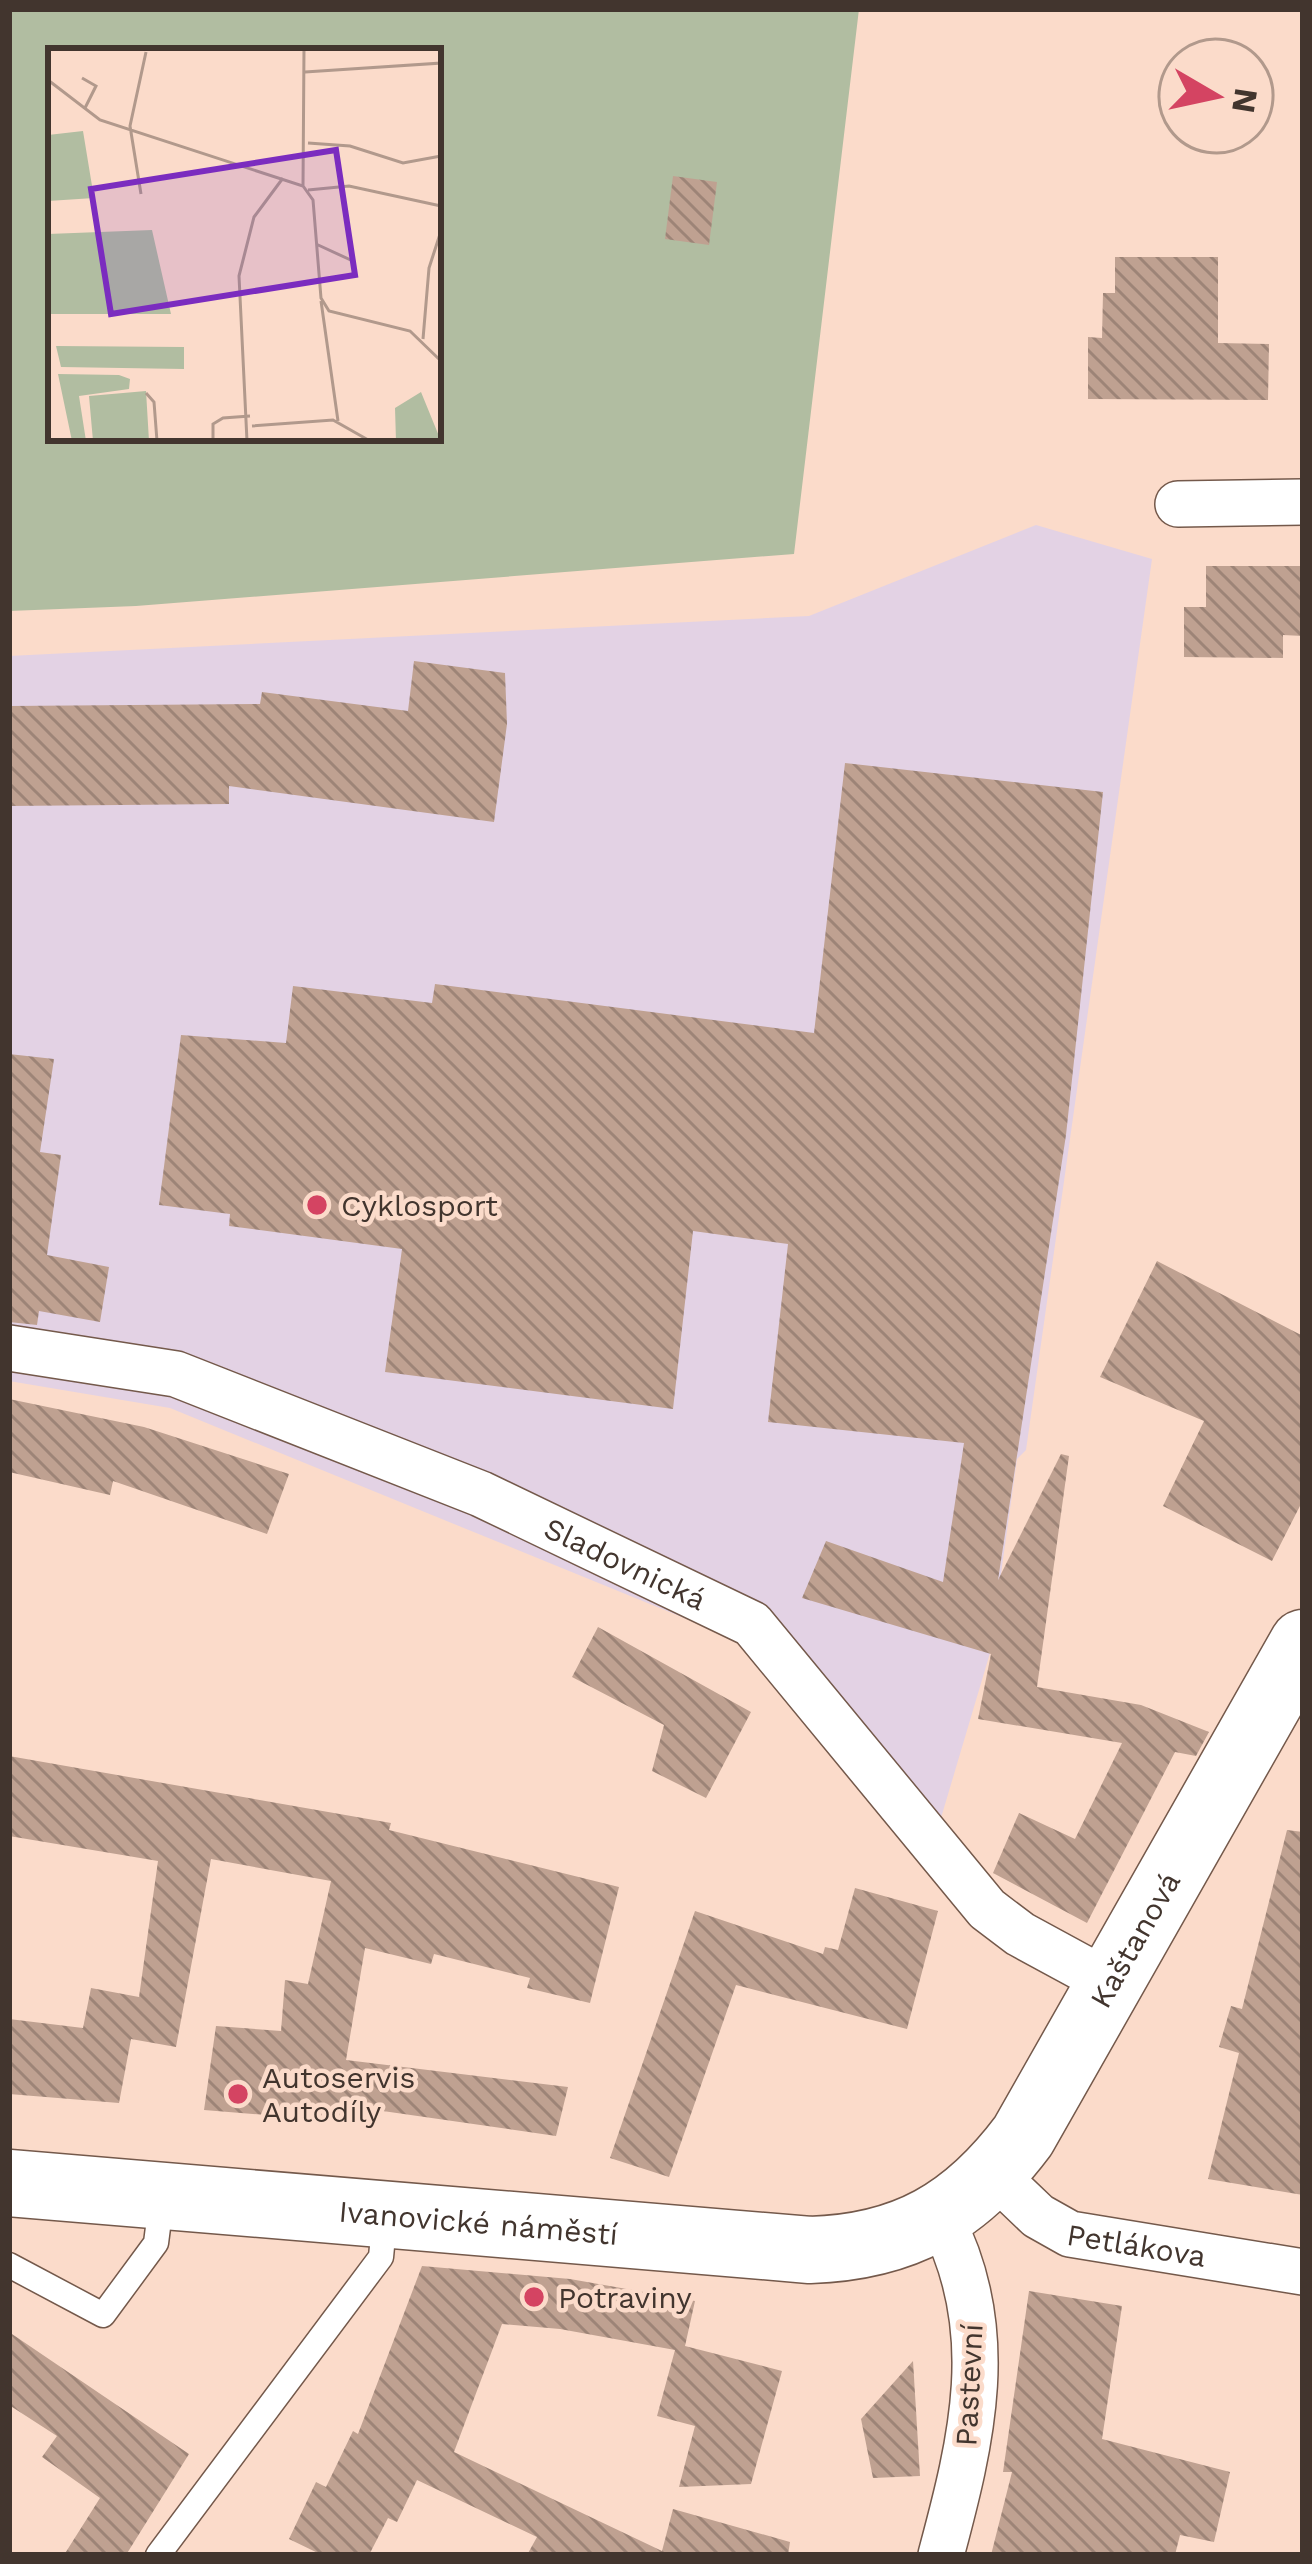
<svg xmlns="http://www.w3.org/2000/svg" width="1312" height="2564" font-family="'Work Sans',sans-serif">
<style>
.industrial{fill:#e3d2e4}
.garden{fill:#b1bda1;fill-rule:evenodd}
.building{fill:url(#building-back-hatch)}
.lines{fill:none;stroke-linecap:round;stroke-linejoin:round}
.lane-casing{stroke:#74594b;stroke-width:27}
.street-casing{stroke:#74594b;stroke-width:48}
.secondary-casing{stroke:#74594b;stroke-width:69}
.lane{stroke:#fff;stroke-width:24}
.street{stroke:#fff;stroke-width:45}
.secondary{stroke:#fff;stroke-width:66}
.poi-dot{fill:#d44462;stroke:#fbdbca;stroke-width:4.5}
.labels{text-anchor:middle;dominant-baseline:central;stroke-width:9;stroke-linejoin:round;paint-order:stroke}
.poi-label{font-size:30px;fill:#42352e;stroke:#fbdbca;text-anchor:start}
.street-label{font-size:30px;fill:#42352e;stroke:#fbdbca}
.inset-road{fill:none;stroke:#b1998c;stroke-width:3}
.view{fill:#7b2cbf;fill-opacity:0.15;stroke:#7b2cbf;stroke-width:6}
.inset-edge{fill:none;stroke:#42352e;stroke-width:6}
</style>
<defs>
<pattern id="building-back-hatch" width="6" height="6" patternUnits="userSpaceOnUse" patternTransform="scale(3)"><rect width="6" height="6" fill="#bfa191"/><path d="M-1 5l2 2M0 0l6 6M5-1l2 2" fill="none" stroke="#9d8477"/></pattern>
</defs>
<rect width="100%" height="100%" fill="#fbdbca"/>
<path class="industrial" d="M1036,525L1152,559L1026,1450L1017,1459L990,1653L927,1865L738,1640L170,1408L9,1381V656L809,616Z"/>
<path class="garden" d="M9,9H859L794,554L136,606L9,611ZM51,51H438V438H51Z"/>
<g class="building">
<path d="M673,176L717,182L709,245L665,239Z"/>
<path d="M1115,257H1218V343L1269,344L1268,400L1088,399V337L1102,338L1103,293H1115Z"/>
<path d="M1206,566H1303V636L1283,635V658L1184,657V607H1206Z"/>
<path d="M414,661L505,673L507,724L494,822L229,786V804L9,806V706L260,704L262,692L408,711Z"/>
<path d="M845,763L1103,792L1066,1135L998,1580L1061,1454L1069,1456L1037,1687L1141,1705L1209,1732L1196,1756L1175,1752L1087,1923L993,1873L1019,1813L1075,1839L1122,1743L978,1719L991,1654L802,1598L826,1541L943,1582L964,1443L768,1422L788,1244L693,1231L673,1409L385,1372L402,1249L229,1226L230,1214L159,1205L181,1035L286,1043L293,986L432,1003L435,984L814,1033Z"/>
<path d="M9,1054L54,1059L40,1152L61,1155L47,1255L109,1267L100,1322L39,1311L37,1325L9,1322Z"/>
<path d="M1157,1261L1303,1336V1500L1272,1561L1163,1506L1204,1421L1100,1377Z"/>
<path d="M9,1399L144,1427L289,1474L267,1534L113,1481L110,1495L9,1472Z"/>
<path d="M598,1627L751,1712L706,1798L652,1771L664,1725L572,1677Z"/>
<path d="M9,1756L391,1823L389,1830L619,1887L590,2003L527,1988L530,1978L434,1954L431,1964L365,1948L346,2060L568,2087L556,2136L341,2105L339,2121L204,2110L216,2026L281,2031L285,1980L308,1984L331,1881L211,1859L176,2047L131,2039L119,2103L9,2094V2019L83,2028L91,1988L139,1997L158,1861L9,1836Z"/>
<path d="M1287,1830L1303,1832V2195L1208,2179L1239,2053L1219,2047L1231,2006L1242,2009Z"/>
<path d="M855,1888L938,1911L907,2029L736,1985L669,2177L610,2158L695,1911L823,1954L825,1947L838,1950Z"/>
<path d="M422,2266L570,2279L695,2301L685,2346L782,2371L751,2484L679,2487L695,2426L657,2416L675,2350L560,2329L502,2324L454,2452L662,2551L673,2509L790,2542L788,2555H527L537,2537L417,2480L397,2522L388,2518L369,2555H322L289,2539L316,2482L326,2487L353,2431L358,2434Z"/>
<path d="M1029,2291L1122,2306L1102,2439L1230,2472L1214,2542L1180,2535L1175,2555H991L1012,2472H1003Z"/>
<path d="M9,2332L189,2454L126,2555H64L100,2498L42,2457L57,2436L9,2405Z"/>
<path d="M913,2361L920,2476L873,2478L861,2419Z"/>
</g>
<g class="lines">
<g class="lane-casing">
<g id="lane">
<path d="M9,2265L103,2315L156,2243L162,2196"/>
<path d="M158,2555L381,2257L385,2215"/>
</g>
</g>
<g class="street-casing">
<g id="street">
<path d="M1178,504L1303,502"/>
<path id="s1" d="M9,1348L176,1374L481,1494L752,1624L987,1909L1020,1934L1112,1984"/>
<path id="s2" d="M994,2174L1038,2216L1070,2234L1303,2272"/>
<path d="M941,2219C999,2330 972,2440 941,2555"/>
</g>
</g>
<g class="secondary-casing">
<g id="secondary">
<path id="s3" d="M9,2183L810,2250C905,2247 966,2212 1023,2136L1303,1643"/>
</g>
</g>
<use href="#lane" class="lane"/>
<use href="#street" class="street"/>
<use href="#secondary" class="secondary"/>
</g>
<g class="poi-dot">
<circle cx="317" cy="1205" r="12"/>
<circle cx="238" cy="2094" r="12"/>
<circle cx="534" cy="2297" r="12"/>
</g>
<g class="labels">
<g class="poi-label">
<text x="341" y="1205">Cyklosport</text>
<text x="262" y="2077">Autoservis<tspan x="262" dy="34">Autodíly</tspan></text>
<text x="558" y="2297">Potraviny</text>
</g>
<g class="street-label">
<text stroke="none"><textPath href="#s1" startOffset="657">Sladovnická</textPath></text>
<text stroke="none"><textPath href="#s3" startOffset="1281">Kaštanová</textPath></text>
<text stroke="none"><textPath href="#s3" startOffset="471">Ivanovické náměstí</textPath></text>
<text stroke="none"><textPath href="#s2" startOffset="165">Petlákova</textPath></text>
<text transform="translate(969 2385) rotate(-87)">Pastevní</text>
</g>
</g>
<g transform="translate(48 48)">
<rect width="393" height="393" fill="#fbdbca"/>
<path d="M10,326L71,327L82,331L81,341L31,348L38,393H24Z" fill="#b1bda1"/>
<path d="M35,83L46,150L0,153V87ZM104,182L123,266H1L0,186ZM8,298L136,299V321L13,319ZM98,343L101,393H45L41,348ZM373,344L393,393H348L347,360Z" fill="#b1bda1"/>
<path class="inset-road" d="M62,0H110M257,24L393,15L391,0M34,30L48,38L37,60M0,32L52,72L255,138L265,152L273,250L281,263L362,283L393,313M260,95L302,98L355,115L393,108M255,138L256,0M260,142L301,138L393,158M93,146L82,78L98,4M268,196L307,214M273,253L290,373M375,291L381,220L393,183M98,345L106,354L109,393M204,378L285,372L322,393M165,393V376L175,370L202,368M199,393L191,228L206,169L235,130"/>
<path class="view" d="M288,102L307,227L63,266L43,141Z"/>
<rect width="393" height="393" class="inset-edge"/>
</g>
<rect width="1312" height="2564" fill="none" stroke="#42352e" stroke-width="24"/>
<g transform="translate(1216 96) rotate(99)"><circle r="57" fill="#fbdbca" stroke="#b1998c" stroke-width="3"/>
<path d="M0-9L21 45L0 30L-21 45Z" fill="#d44462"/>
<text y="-18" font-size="33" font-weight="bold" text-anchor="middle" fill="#42352e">N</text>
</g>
</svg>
